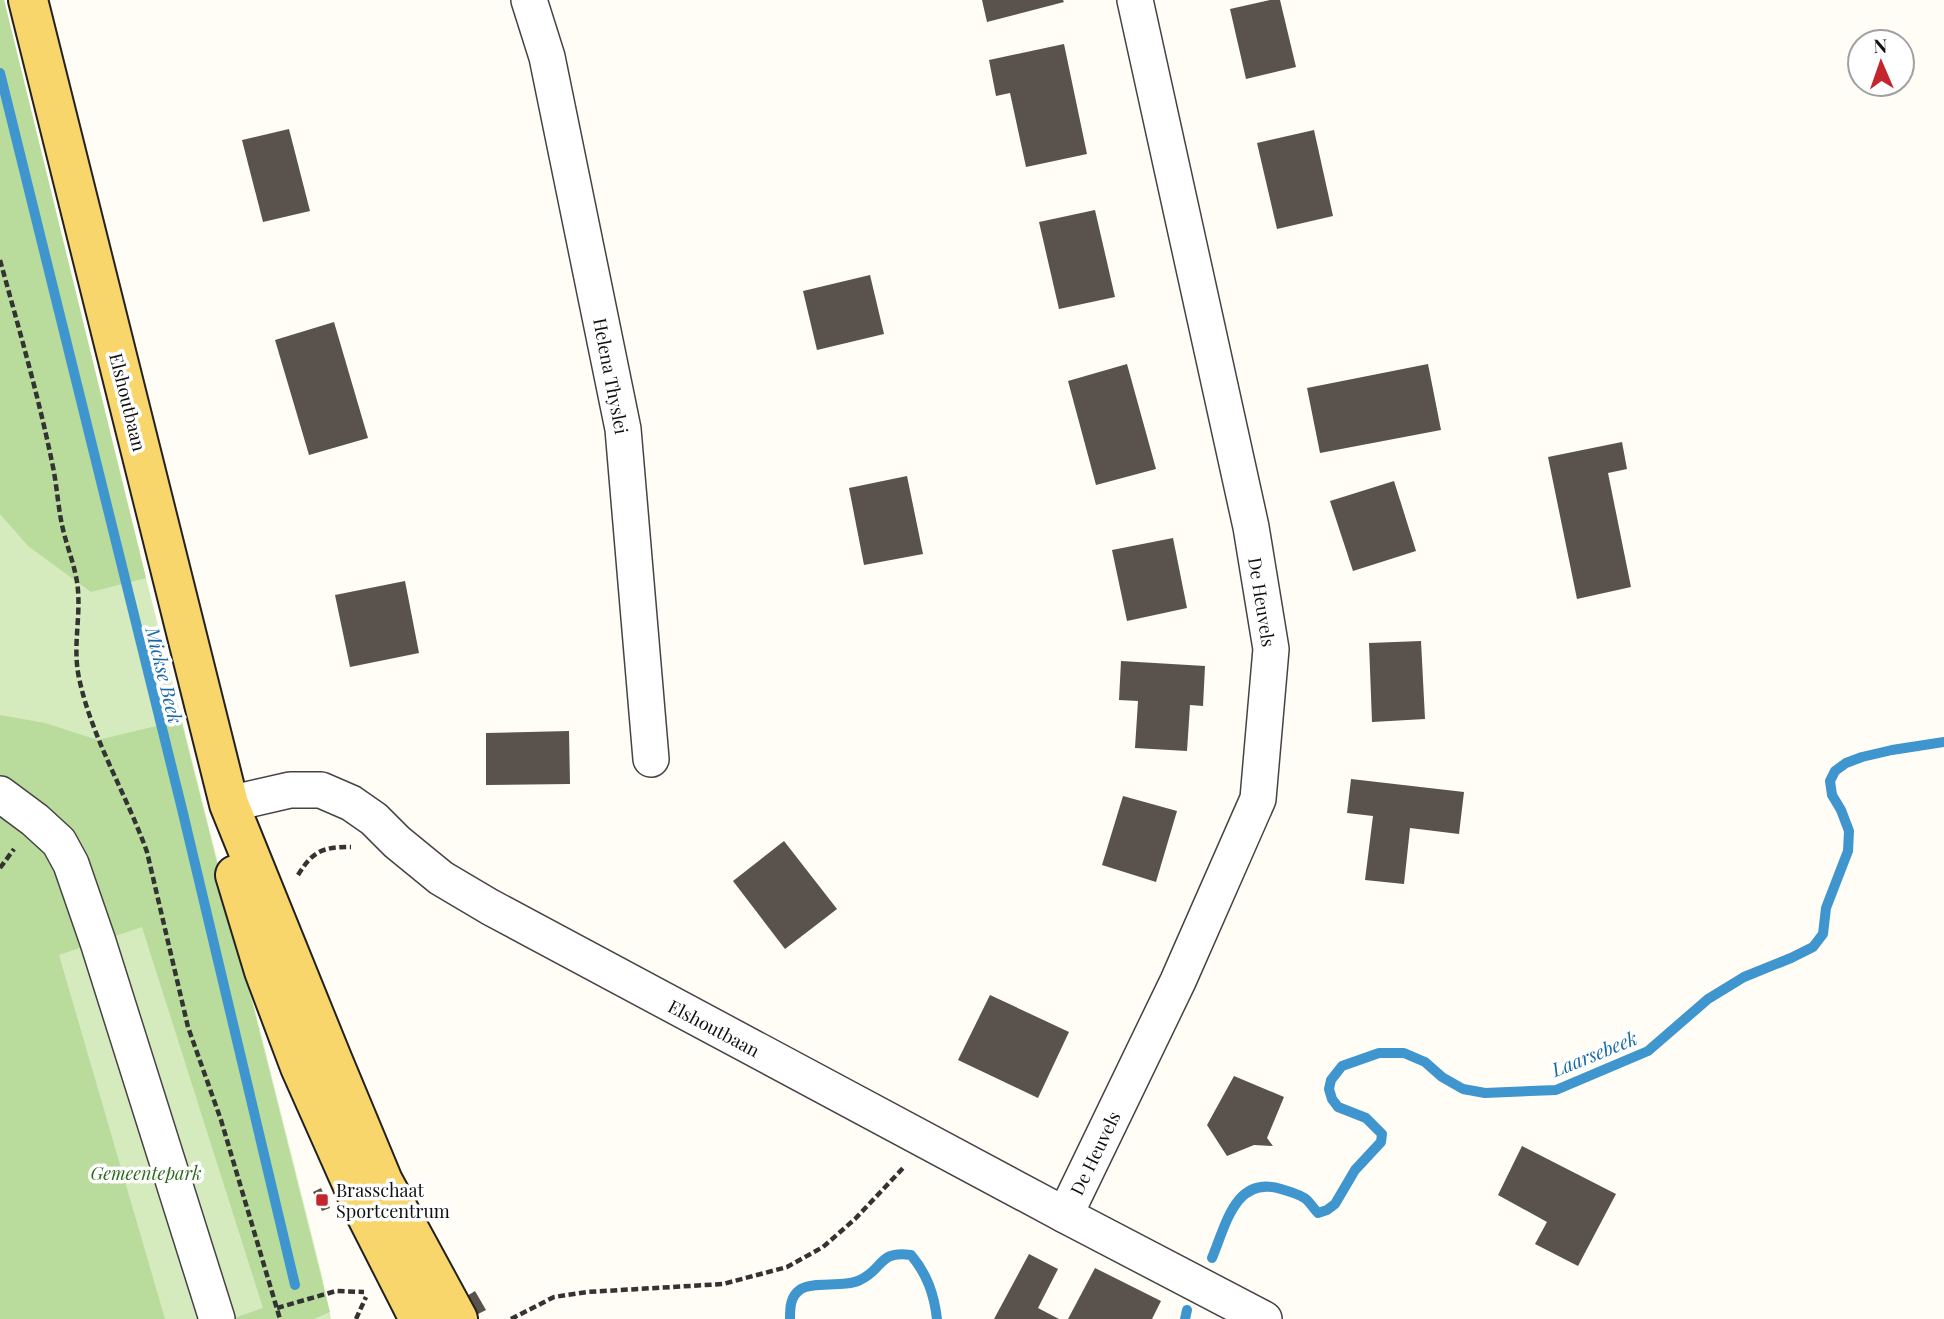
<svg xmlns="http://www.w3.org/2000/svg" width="1944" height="1319" font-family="'Playfair Display',serif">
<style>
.green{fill:#d5ebbd}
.forest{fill:#b9dc9c}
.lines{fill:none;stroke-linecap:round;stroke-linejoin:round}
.stream{stroke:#3f96cf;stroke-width:10}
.building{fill:#5a524d}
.minor-casing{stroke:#444;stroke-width:38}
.major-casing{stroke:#222;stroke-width:42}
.path{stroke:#333;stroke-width:4.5;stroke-dasharray:7 3.5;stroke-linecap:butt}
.minor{stroke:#fff;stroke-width:35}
.major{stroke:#f9d66b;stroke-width:38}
.poi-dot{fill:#c4262e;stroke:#fff;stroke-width:2.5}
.labels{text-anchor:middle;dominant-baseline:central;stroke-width:7;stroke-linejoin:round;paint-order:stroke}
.street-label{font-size:18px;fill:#111;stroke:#fff}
.park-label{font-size:18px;font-style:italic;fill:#2f6b1f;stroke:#fff}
.poi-label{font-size:18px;fill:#111;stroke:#fff;text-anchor:start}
.water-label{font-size:19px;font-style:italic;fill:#1768a6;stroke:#fff}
</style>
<rect width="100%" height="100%" fill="#fffdf5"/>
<path class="green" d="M0,0H4L146,578L321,1272L331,1319H0Z"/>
<g class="forest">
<path d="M0,0H4L146,578L91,592L28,546L0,514Z"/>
<path d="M0,715L45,723L98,740L181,720L330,1312L314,1319H231L263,1308L142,927L59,955L165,1319H0Z"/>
</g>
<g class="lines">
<g class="stream">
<path d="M0,73L182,809L295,1285"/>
<path d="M1212,1258C1226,1225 1235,1175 1281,1189C1290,1192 1300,1194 1307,1200C1311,1204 1314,1209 1318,1213L1327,1210L1335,1204L1355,1170L1381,1142L1382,1134L1366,1118L1338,1107L1332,1099L1329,1089L1331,1080L1342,1066L1379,1053H1404L1425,1062L1442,1077L1463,1089L1485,1093L1556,1090L1648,1051L1708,999L1744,977L1791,958L1813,947L1823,934L1826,908L1848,851L1849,831L1841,810L1832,795L1830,781L1835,771L1846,763L1862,757L1892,750L1944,742"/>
<path d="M790,1319C790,1308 790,1296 801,1289C813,1281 845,1288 860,1280C884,1269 878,1250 911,1255C927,1274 934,1294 937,1319"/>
<path d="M1185,1319L1187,1310"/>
</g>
</g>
<g class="building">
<path d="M982,0H1063L1064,2L987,22Z"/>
<path d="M1270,0H1280L1296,67L1246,79L1230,9Z"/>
<path d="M1064,44L1087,154L1026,167L1010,93L996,96L989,60Z"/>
<path d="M289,129L310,211L263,222L242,140Z"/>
<path d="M1314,130L1333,216L1277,229L1257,143Z"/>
<path d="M1095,210L1115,297L1059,309L1039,222Z"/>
<path d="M870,275L884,334L817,350L803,291Z"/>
<path d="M334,322L368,438L309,455L275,340Z"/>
<path d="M1127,364L1156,469L1096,485L1068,381Z"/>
<path d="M1428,364L1441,430L1320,453L1307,388Z"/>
<path d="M1622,442L1627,469L1608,473L1631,587L1577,599L1548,457Z"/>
<path d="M907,476L923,554L864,565L849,488Z"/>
<path d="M1394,481L1416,551L1353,571L1330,501Z"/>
<path d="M1173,538L1187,608L1127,621L1112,550Z"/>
<path d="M405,581L419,653L350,667L335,595Z"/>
<path d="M1421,641L1425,719L1372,722L1369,643Z"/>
<path d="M1121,661L1205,666L1203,706L1190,705L1187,751L1135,748L1138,701L1119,700Z"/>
<path d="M569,731L570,784L486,785V733Z"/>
<path d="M1351,779L1464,792L1459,834L1410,828L1404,884L1365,880L1373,816L1347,813Z"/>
<path d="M1123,796L1177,811L1156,882L1102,865Z"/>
<path d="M784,841L837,909L785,949L733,881Z"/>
<path d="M990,995L1069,1032L1038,1098L958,1060Z"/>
<path d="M1234,1076L1284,1097L1267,1138L1273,1146L1254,1145L1227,1156L1207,1125Z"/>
<path d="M1522,1146L1616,1194L1578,1266L1535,1244L1547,1222L1498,1195Z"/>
<path d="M321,1188L330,1208L322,1211L313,1192Z"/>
<path d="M1029,1254L1058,1269L1038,1308L1059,1319H994Z"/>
<path d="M1095,1268L1161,1301L1152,1319H1068Z"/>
<path d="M475,1291L486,1310L478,1314L467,1296Z"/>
</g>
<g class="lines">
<g class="minor-casing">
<g id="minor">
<path d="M529,0L547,57L623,429L651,759"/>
<path d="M0,794L35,820L59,842L71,864L98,942L217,1319"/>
<path d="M229,804L290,790H321L351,803L374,819L397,842L441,878L490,907L1065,1215L1264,1319"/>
<path d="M1065,1215L1178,981L1258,799L1271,649L1251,527L1135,0"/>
</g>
</g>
<g class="major-casing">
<g id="major">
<path d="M28,0L229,804L333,1061L383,1181L458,1319"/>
<path d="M235,875L264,971L300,1067L364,1211L419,1319"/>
</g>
</g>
<g class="path">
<path d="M0,260C19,329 39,398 53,467C57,487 58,506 62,525C66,544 74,563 77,582C82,614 72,645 79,678C92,739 126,793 147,852L188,1027L221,1120L280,1319"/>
<path d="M0,868L14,849"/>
<path d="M298,875C313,851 322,847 351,847"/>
<path d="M277,1308L336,1291L364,1292"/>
<path d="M356,1319L366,1297"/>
<path d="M511,1319L554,1297L587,1292L723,1284L787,1267L823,1247L855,1219L905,1166"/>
</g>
<use href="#minor" class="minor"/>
<use href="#major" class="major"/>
</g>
<rect class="poi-dot" x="315" y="1193" width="14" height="14" rx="3.5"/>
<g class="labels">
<g class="street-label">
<text transform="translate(611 376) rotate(79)">Helena Thyslei</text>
<text transform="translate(128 402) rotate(76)">Elshoutbaan</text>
<text transform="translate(1262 602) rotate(81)">De Heuvels</text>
<text transform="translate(714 1028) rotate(28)">Elshoutbaan</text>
<text transform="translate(1095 1153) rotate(-64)">De Heuvels</text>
</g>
<g class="park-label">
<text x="146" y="1173">Gemeentepark</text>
</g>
<g class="poi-label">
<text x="336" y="1190">Brasschaat<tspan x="336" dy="21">Sportcentrum</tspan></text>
</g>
<g class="water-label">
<text transform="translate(165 675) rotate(76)">Mickse Beek</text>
<text transform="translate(1594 1053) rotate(-22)">Laarsebeek</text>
</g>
</g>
<g transform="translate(1881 63) rotate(358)"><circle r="33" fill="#ffffff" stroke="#a0a0a0" stroke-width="2"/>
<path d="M0-5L12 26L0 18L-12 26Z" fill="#c4262e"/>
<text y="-10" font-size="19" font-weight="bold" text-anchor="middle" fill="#111111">N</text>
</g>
</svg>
